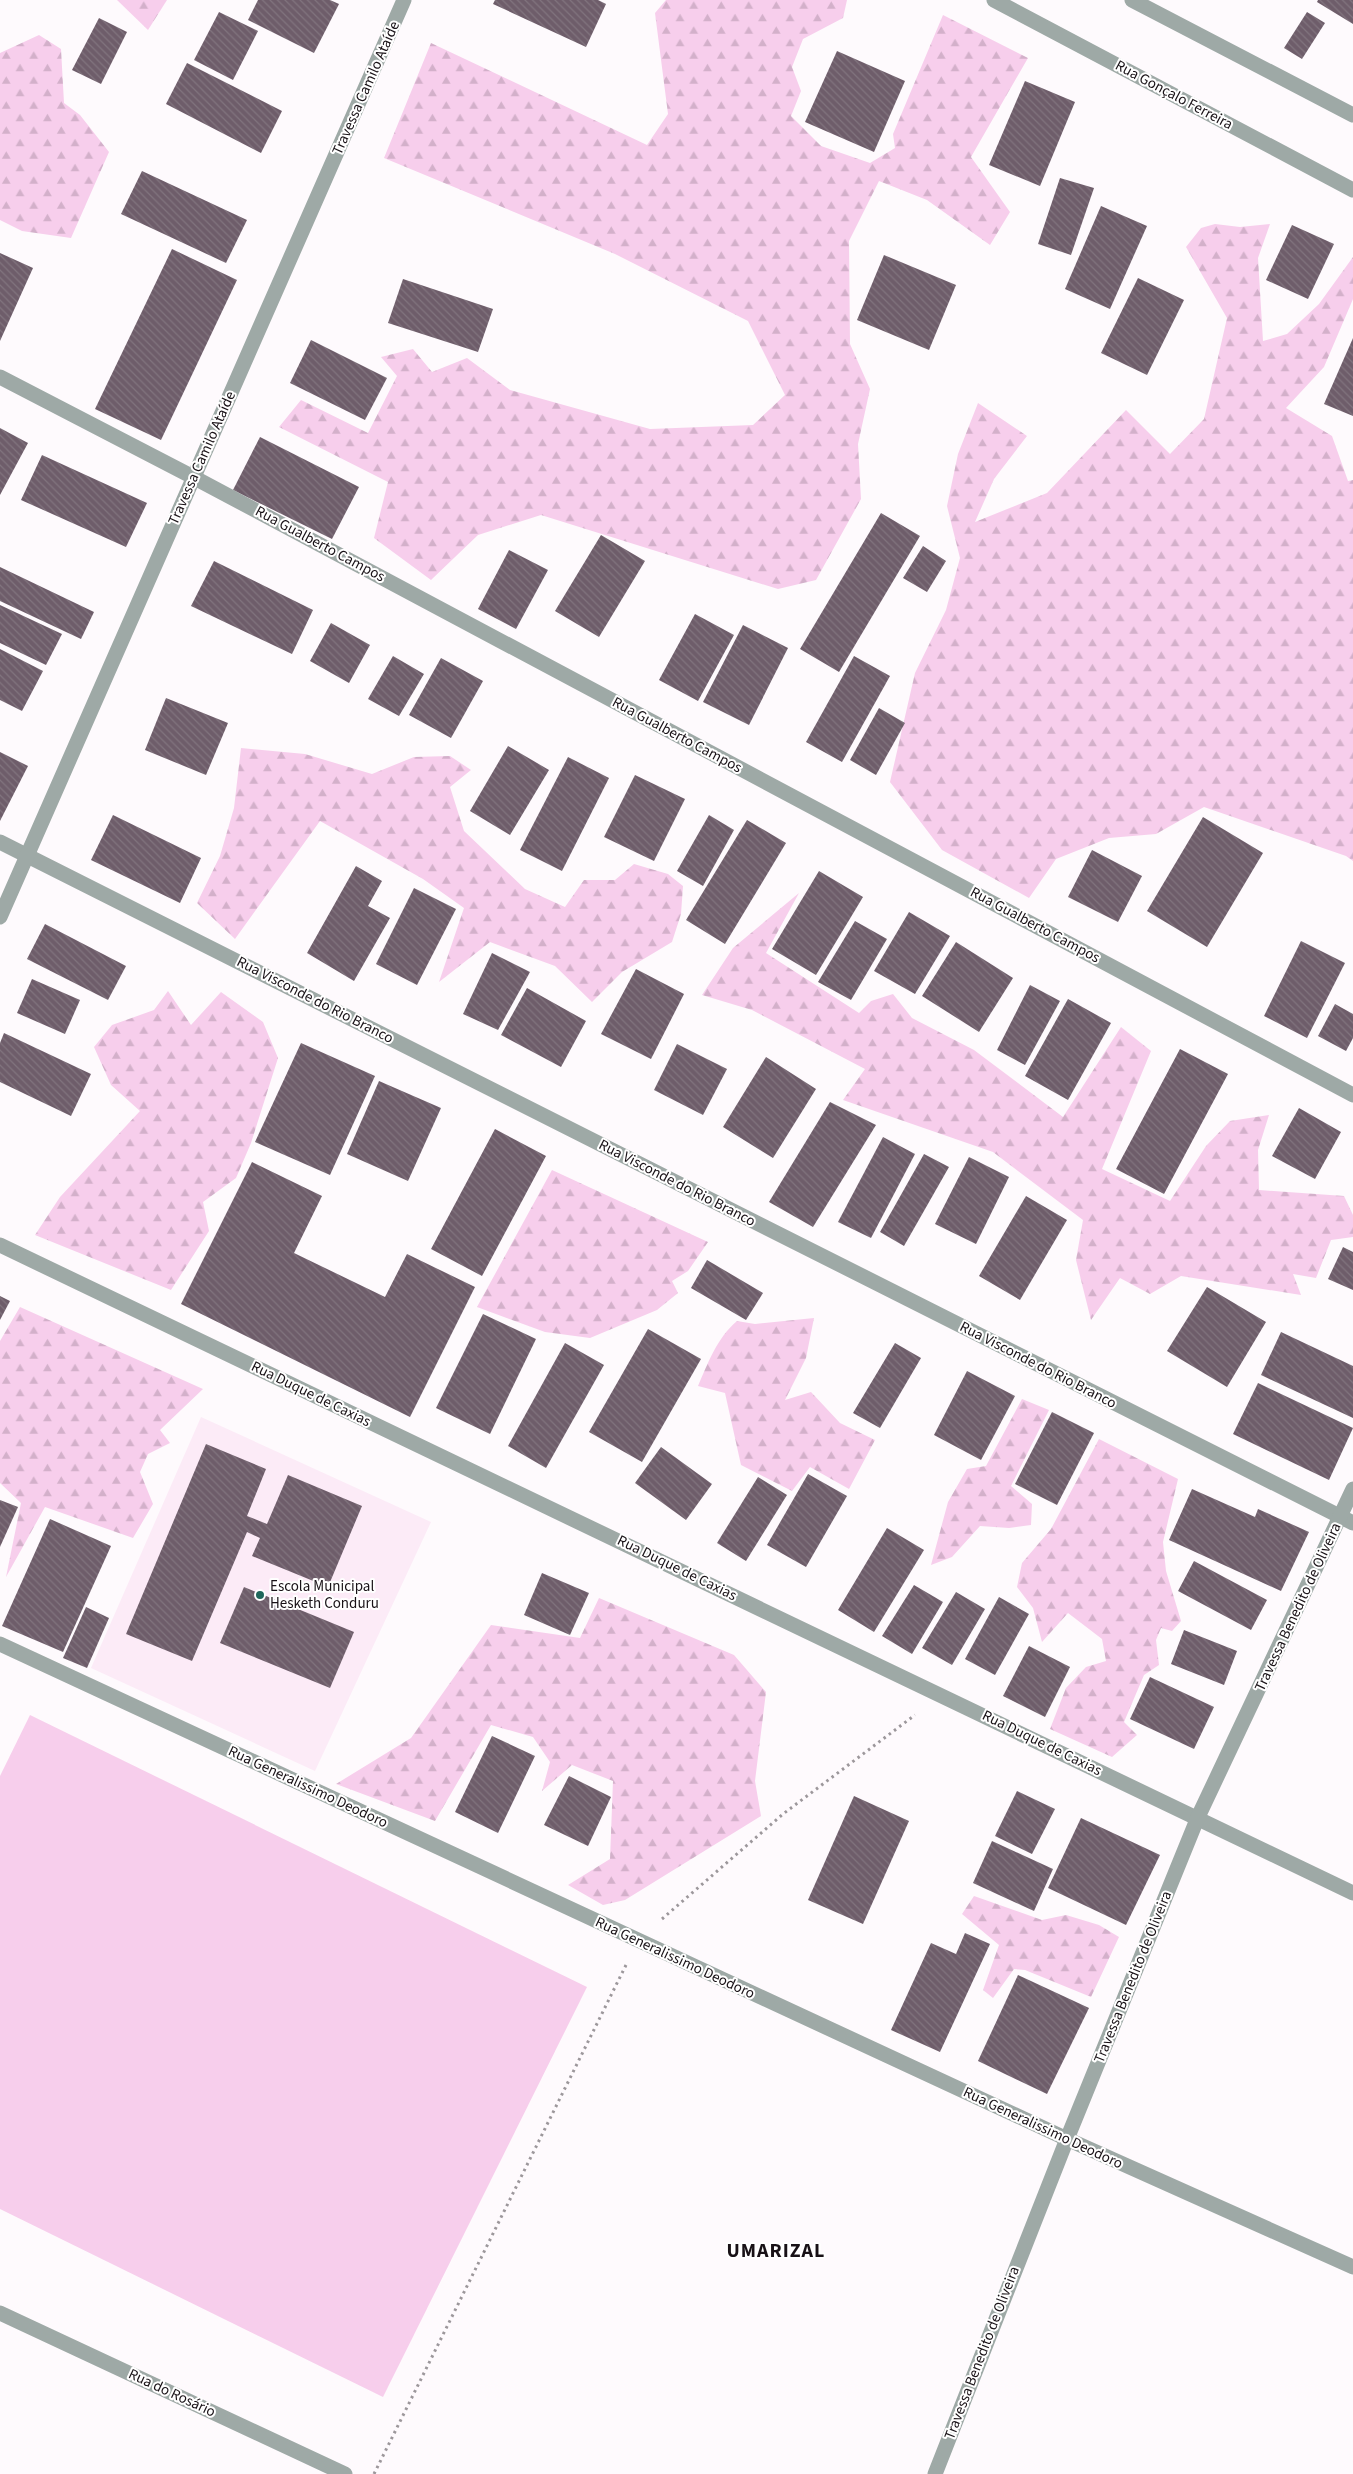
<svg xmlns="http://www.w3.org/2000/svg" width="1353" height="2474" font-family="'Source Sans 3',sans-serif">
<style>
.built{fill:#fcebf7}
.forest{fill:url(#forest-firs)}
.pitch{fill:#f7ceec}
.building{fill:url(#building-back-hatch)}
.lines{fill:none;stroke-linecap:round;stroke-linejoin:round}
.path{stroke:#9c979b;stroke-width:3;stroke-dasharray:2.5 4;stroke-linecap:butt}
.minor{stroke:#9ea9a6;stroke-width:15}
.tertiary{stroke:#9ea9a6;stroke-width:15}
.poi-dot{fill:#1f665b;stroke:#fff;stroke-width:2}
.labels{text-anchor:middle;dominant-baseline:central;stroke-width:4;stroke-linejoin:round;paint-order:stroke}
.street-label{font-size:15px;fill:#181116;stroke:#fff}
.poi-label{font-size:15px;fill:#181116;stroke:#fff;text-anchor:start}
.district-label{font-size:20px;font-weight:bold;letter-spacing:1px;fill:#181116;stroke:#fff}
</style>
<defs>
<pattern id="forest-firs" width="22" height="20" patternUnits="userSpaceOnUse" patternTransform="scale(1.25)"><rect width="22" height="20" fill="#f7ceec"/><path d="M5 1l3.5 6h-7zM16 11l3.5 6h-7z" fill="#d3b0ca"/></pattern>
<pattern id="building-back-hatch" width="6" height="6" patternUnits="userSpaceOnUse" patternTransform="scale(1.25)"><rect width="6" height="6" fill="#6e5d6a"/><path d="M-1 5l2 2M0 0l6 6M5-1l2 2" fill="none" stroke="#81747e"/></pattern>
</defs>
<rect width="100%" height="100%" fill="#fefafd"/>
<path class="built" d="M201,1417L431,1522L315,1771L91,1668Z"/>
<g class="forest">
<path d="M117,0H167L148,30Z"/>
<path d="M666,0H847L843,18L803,39L792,67L801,91L791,116L821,146L870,163L895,148L893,134L943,15L1028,58L971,157L1010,212L990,245L927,200L879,181L849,241L850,344L870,389L858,444L861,499L816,580L778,589L541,515L478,535L431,580L374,538L388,482L279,427L301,400L368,433L397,376L381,357L413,349L432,372L467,358L510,390L650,429L753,425L785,395L748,321L615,254L384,158L431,43L647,145L668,114L655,13Z"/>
<path d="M39,35L61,49L64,103L80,115L109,152L71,238L22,231L0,220V53Z"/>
<path d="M1215,224L1240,227L1270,224L1258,258L1263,341L1287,334L1319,304L1353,257V299L1324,367L1286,408L1332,436L1348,481L1353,480V861L1346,856L1204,807L1156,834L1109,838L1056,859L1029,898L942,850L890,782L915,673L946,610L960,558L947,506L958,454L978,403L1027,436L994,479L975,522L1047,493L1126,410L1170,454L1204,419L1227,318L1186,247L1201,228Z"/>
<path d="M241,748L305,754L372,774L414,757L450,756L471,770L450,787L464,831L525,889L565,907L584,880H615L634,864L668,874L683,886L681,914L672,942L622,972L592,1002L555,966L490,942L439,982L464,908L423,879L320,821L235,939L197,903L220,856L234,808Z"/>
<path d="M799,893L766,953L859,1013L871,1001L893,994L912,1018L974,1050L1063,1117L1121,1027L1151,1051L1102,1169L1170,1201L1206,1146L1230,1121L1269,1115L1258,1150L1259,1190L1344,1196L1353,1215V1237L1331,1240L1316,1278L1293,1274L1301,1295L1181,1276L1150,1294L1120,1278L1091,1320L1076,1260L1083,1220L993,1152L843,1100L865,1069L752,1010L702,995L733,948Z"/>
<path d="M168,991L191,1025L221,992L263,1022L278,1058L251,1143L236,1178L203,1202L209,1231L171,1290L35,1235L60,1197L140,1111L111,1085L94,1047L112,1025L154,1010Z"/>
<path d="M552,1170L708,1242L688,1271L672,1281L678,1293L657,1310L590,1338L545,1332L477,1307Z"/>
<path d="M20,1307L203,1389L160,1430L170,1443L148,1454L140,1472L153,1504L133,1538L45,1507L6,1577L21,1503L0,1483V1341Z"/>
<path d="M814,1318L806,1358L785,1400L811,1392L840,1423L875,1440L849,1489L810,1467L792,1491L741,1465L725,1393L698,1386C708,1363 717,1338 737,1321L755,1324Z"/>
<path d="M1022,1399L1049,1410L1011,1486L1032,1504L1031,1525L1009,1528L980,1526L952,1557L931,1565L948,1502L967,1469L986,1466Z"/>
<path d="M1099,1439L1178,1479L1163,1542L1166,1571L1181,1621L1172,1631L1161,1628L1156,1640L1159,1665L1144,1675L1124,1722L1137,1735L1112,1757L1050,1729L1066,1688L1086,1667L1106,1661L1102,1639L1068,1613L1042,1642L1033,1608L1017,1587L1022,1563L1051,1529Z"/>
<path d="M599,1598L734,1655L766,1692L755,1781L761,1816L625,1900L603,1905L568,1885L610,1859L613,1781L572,1765L542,1791L550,1762L533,1737L491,1725L435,1821L336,1784L411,1738L491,1625L580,1638Z"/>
<path d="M974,1896L1042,1920L1066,1915L1099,1925L1119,1937L1091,1997L1025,1970L1014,1969L993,1998L983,1990L999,1945L962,1914Z"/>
</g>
<path class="pitch" d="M30,1715L587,1987L383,2397L0,2209V1776Z"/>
<g class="building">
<path d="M258,0H330L339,4L314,53L248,20Z"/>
<path d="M495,0H598L606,4L586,47L493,4Z"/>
<path d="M1318,0H1353V24L1317,2Z"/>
<path d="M219,12L258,31L233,80L194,60Z"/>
<path d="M1307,12L1325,23L1302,59L1284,48Z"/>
<path d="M99,18L127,32L101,84L72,70Z"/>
<path d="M837,51L905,81L874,152L805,122Z"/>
<path d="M187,63L282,111L261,153L166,104Z"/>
<path d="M1025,81L1075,102L1040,186L989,165Z"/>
<path d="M142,171L247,220L226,263L121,214Z"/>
<path d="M1060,178L1094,188L1071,255L1038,244Z"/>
<path d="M1101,206L1147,226L1110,309L1065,289Z"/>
<path d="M1292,225L1334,244L1308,299L1266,280Z"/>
<path d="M172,249L237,280L161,440L95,409Z"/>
<path d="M0,253L33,268L0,341Z"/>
<path d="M884,255L956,285L929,350L857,320Z"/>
<path d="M1138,278L1184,300L1147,375L1101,353Z"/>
<path d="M403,279L493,309L478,352L388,323Z"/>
<path d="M1353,338V416L1324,404Z"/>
<path d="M311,340L387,378L365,420L290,383Z"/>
<path d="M0,428L28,443L0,495Z"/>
<path d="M260,437L359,487L332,539L233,490Z"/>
<path d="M42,455L147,503L126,547L21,500Z"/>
<path d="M881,513L920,536L839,672L800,649Z"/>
<path d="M601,535L645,561L599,637L555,611Z"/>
<path d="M923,546L946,561L927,592L903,578Z"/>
<path d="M509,550L548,570L516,629L478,609Z"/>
<path d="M214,561L313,610L292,654L191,606Z"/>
<path d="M0,567L94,612L81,639L0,601Z"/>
<path d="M0,605L62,634L46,665L0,643Z"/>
<path d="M695,614L734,635L698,701L659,680Z"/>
<path d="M331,623L370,645L349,683L310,661Z"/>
<path d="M743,625L788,648L749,725L703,702Z"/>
<path d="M0,649L43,671L22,711L0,700Z"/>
<path d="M393,656L424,674L399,716L368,699Z"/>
<path d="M854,656L890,676L842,762L806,742Z"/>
<path d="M441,658L483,681L451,738L409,715Z"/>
<path d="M166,698L228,723L206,775L145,750Z"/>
<path d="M879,708L905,723L876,775L850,760Z"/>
<path d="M508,746L549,770L510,835L470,811Z"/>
<path d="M0,752L28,766L0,821Z"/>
<path d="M568,757L609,778L562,871L520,850Z"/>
<path d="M635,775L685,799L654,861L604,837Z"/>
<path d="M113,815L201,858L180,903L91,860Z"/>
<path d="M709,815L734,830L703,886L677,871Z"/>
<path d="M1203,817L1263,853L1207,947L1147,911Z"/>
<path d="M747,820L786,843L725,944L686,920Z"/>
<path d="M1092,850L1142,876L1118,922L1068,897Z"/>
<path d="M356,866L382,881L368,906L390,918L354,981L307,953Z"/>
<path d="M819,871L863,897L816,975L772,949Z"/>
<path d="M414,888L456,909L417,985L376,964Z"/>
<path d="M909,912L950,936L915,994L874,971Z"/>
<path d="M855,921L887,939L851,1000L818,982Z"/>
<path d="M45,924L126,966L108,1000L27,959Z"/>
<path d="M1301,941L1345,963L1307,1038L1264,1016Z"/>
<path d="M956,942L1013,978L979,1032L922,996Z"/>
<path d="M492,953L530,972L498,1030L463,1014Z"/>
<path d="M636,969L684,994L651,1059L601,1034Z"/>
<path d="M32,979L80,1000L65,1034L17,1013Z"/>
<path d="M1030,985L1060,1001L1025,1065L997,1050Z"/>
<path d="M527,988L586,1021L561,1067L501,1035Z"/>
<path d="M1068,999L1111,1023L1068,1100L1025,1076Z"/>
<path d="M1335,1004L1353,1014V1038L1346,1051L1318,1036Z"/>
<path d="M4,1033L91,1074L71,1116L0,1082V1043Z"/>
<path d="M301,1043L375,1076L330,1175L255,1142Z"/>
<path d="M677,1044L727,1069L703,1115L654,1090Z"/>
<path d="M1180,1049L1228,1074L1164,1194L1116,1169Z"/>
<path d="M766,1057L816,1089L773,1158L723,1127Z"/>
<path d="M379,1081L441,1108L408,1181L347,1154Z"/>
<path d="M830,1102L876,1125L813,1227L769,1202Z"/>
<path d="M1299,1108L1341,1132L1315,1179L1272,1156Z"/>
<path d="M495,1129L546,1156L482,1276L431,1249Z"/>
<path d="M883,1137L915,1154L871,1238L838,1222Z"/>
<path d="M924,1154L949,1167L904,1246L880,1232Z"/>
<path d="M969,1157L1009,1177L976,1244L935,1224Z"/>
<path d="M252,1162L322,1196L294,1253L385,1297L407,1254L475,1287L410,1417L181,1304Z"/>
<path d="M1026,1196L1067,1220L1020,1300L979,1276Z"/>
<path d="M1343,1247L1353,1252V1290L1328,1279Z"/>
<path d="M707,1260L763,1293L746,1320L691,1288Z"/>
<path d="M1207,1287L1266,1322L1227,1387L1167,1351Z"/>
<path d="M0,1296L10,1301L0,1320Z"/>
<path d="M483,1314L536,1339L490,1434L436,1408Z"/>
<path d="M648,1329L701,1359L642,1462L589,1432Z"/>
<path d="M1281,1332L1353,1366V1418L1261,1375Z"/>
<path d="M565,1343L604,1365L546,1468L508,1446Z"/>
<path d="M895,1343L921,1358L880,1428L853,1413Z"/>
<path d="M967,1371L1015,1396L981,1460L934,1435Z"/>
<path d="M1258,1383L1353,1428L1329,1480L1233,1434Z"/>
<path d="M1052,1412L1094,1433L1057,1505L1015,1484Z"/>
<path d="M206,1444L266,1469L247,1516L267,1524L288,1475L362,1506L328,1587L252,1556L260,1538L247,1532L192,1661L126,1634Z"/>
<path d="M661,1447L712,1484L686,1520L635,1483Z"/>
<path d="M808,1474L847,1496L806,1567L767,1545Z"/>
<path d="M758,1477L787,1495L746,1561L717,1543Z"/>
<path d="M1192,1489L1255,1517L1258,1509L1309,1532L1281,1591L1169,1540Z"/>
<path d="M0,1500L18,1507L0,1547Z"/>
<path d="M50,1519L111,1546L63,1652L2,1626Z"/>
<path d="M887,1528L924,1550L874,1632L838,1610Z"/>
<path d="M1194,1561L1267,1600L1251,1630L1178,1591Z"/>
<path d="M542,1573L589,1593L570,1635L524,1615Z"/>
<path d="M914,1585L943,1602L912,1654L882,1636Z"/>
<path d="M244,1587L354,1632L330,1688L220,1643Z"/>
<path d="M956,1592L985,1609L952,1665L922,1648Z"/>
<path d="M999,1597L1029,1614L995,1675L965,1659Z"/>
<path d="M86,1607L109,1618L87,1668L63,1658Z"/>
<path d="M1184,1630L1237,1651L1224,1685L1171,1664Z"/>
<path d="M1029,1646L1070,1667L1045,1717L1003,1696Z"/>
<path d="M1150,1677L1214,1707L1194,1749L1130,1719Z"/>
<path d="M492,1736L535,1756L498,1833L455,1812Z"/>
<path d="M569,1776L611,1797L588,1846L544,1825Z"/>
<path d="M1017,1791L1055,1809L1032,1854L995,1836Z"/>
<path d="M854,1796L909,1821L863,1924L808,1900Z"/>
<path d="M1081,1818L1160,1855L1126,1925L1048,1888Z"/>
<path d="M992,1841L1053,1869L1034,1911L973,1883Z"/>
<path d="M965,1933L990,1944L940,2052L891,2030L931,1943L956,1954Z"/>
<path d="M1018,1975L1089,2008L1047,2094L978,2061Z"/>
</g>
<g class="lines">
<g class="path">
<path d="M662,1919L783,1814L915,1715"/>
<path d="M374,2474L626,1965"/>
</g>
<g class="minor">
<path d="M0,377L193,477L1353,1095"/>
<path d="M0,842L1353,1523"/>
<path d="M0,1245L1353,1893"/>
<path d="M0,1644L1067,2139L1353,2267"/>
<path d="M0,2313L345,2474"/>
<path d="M935,2474L1067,2139L1198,1817L1353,1489"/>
</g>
<g class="tertiary">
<path d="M994,0L1353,190"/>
<path d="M1132,0L1353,115"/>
<path d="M0,917L404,0"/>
</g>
</g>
<circle class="poi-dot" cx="260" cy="1595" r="5"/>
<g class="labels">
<g class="street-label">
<text transform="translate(366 88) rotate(-66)">Travessa Camilo Ataíde</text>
<text transform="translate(1174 95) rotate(28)">Rua Gonçalo Ferreira</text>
<text transform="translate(202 458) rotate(-66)">Travessa Camilo Ataíde</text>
<text transform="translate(320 544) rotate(28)">Rua Gualberto Campos</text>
<text transform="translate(677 735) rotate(28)">Rua Gualberto Campos</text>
<text transform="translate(1035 925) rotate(28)">Rua Gualberto Campos</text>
<text transform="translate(315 1000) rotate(27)">Rua Visconde do Rio Branco</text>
<text transform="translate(677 1183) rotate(27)">Rua Visconde do Rio Branco</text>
<text transform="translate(1038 1365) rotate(27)">Rua Visconde do Rio Branco</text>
<text transform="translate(311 1394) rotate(26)">Rua Duque de Caxias</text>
<text transform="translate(677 1568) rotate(26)">Rua Duque de Caxias</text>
<text transform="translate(1298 1607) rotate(-65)">Travessa Benedito de Oliveira</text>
<text transform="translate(1042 1743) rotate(26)">Rua Duque de Caxias</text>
<text transform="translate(308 1787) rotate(25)">Rua Generalissimo Deodoro</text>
<text transform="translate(675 1958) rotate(25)">Rua Generalissimo Deodoro</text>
<text transform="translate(1133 1977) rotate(-68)">Travessa Benedito de Oliveira</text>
<text transform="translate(1043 2128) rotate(25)">Rua Generalissimo Deodoro</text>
<text transform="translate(982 2353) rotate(-69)">Travessa Benedito de Oliveira</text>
<text transform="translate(172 2393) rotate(25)">Rua do Rosário</text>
</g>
<g class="poi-label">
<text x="270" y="1586">Escola Municipal<tspan x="270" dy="17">Hesketh Conduru</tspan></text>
</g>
<g class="district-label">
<text x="776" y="2251">UMARIZAL</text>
</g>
</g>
</svg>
